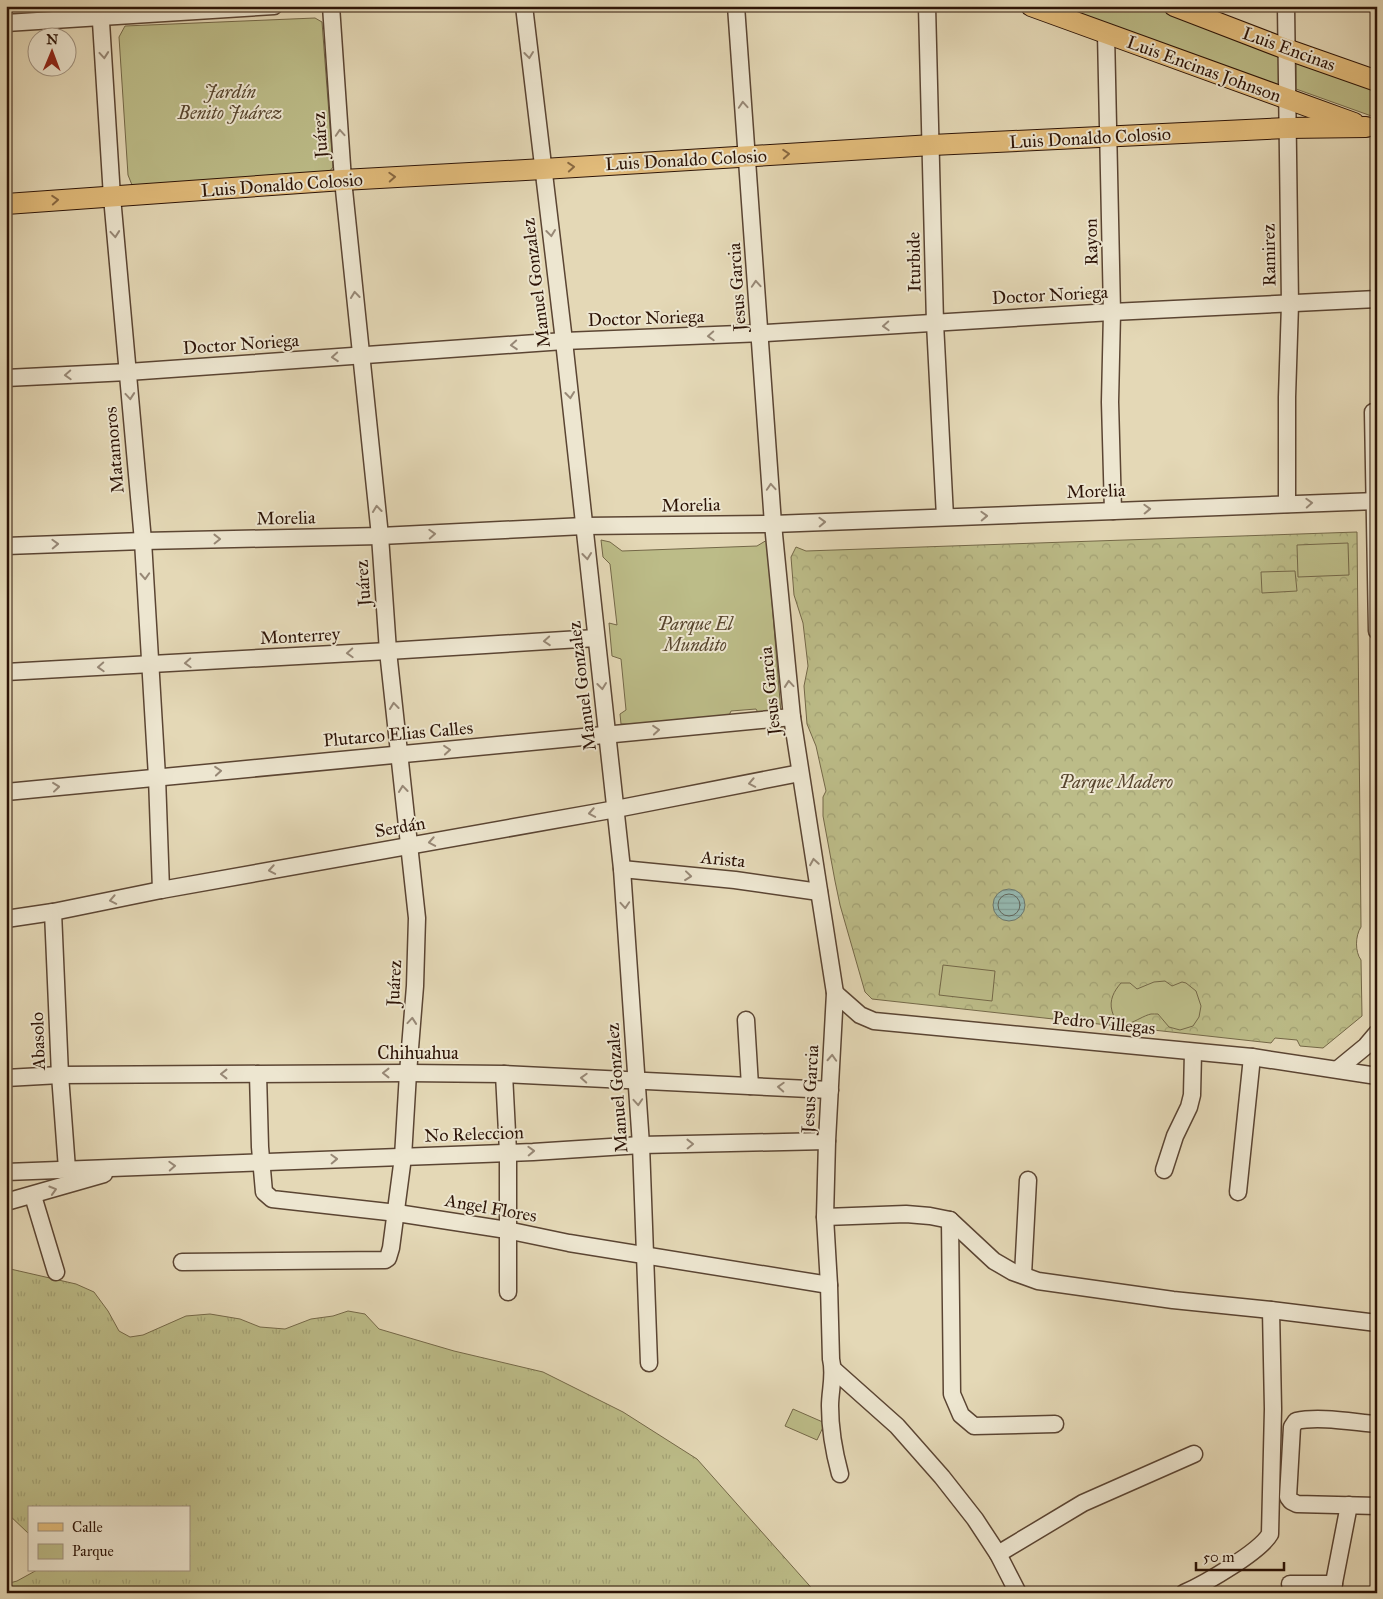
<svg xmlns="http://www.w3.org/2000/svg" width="1383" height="1599" font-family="'IM FELL Great Primer',serif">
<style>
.grass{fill:url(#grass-tufts);stroke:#746848}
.forest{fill:url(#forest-crowns);stroke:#746848}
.park{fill:#bcbc88;stroke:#746848}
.water{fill:url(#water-rules);stroke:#6b776d}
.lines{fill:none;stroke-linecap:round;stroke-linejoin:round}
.shore{stroke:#61665c;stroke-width:1}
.minor-casing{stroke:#5b4533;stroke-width:19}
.major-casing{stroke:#2d1407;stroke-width:22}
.minor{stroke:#ede6d0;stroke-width:16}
.major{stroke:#e2bc7b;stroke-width:20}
.oneway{stroke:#978876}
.oneway2{stroke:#886841}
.labels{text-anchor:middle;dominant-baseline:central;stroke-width:4;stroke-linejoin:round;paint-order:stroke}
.street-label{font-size:18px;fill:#2d1407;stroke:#ede6d0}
.park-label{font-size:18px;font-style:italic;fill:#58462e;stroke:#ede6d0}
</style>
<defs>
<pattern id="grass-tufts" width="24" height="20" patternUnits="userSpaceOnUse" patternTransform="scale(1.25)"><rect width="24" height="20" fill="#bcbc88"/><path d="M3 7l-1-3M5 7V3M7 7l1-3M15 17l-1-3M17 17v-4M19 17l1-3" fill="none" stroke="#a2a174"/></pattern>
<pattern id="forest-crowns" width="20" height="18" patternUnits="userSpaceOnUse" patternTransform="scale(1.25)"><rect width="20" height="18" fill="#bcbc88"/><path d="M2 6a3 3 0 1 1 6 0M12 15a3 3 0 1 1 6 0" fill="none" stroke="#a2a174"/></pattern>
<pattern id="water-rules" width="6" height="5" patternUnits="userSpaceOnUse" patternTransform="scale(1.25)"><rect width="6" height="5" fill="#95b9b1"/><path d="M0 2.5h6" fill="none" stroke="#819e97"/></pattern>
</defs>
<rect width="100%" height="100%" fill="#e4d8b6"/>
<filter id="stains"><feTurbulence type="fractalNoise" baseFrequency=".004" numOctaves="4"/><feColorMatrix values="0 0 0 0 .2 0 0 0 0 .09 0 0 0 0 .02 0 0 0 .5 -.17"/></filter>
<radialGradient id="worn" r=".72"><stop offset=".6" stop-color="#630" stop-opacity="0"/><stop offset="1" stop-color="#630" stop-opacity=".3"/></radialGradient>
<path class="grass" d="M6,1268L76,1284L94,1292L108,1311L119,1331L130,1337L143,1335L186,1316L210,1314L240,1319L260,1327L285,1329L311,1319L333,1316L348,1311L365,1314L379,1329L454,1351L543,1372L623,1412L697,1459L816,1593H6V1584L17,1581L37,1570H189V1508H29V1534L6,1512Z"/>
<path class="forest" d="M1357,532L1361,927C1355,936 1355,952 1361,960L1362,1016L1323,1048L1300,1046L1297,1040L1275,1038L1271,1043L872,999L865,992L840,905L835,881L823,816V797L826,791L816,746L807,724L804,686L808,666L803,623L794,595L791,557L796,547L806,551Z"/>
<g class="park">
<path d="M1055,6H1151L1279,56V86Z"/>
<path d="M315,18L322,22L333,167L326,176L132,185L128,175L119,37L125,26Z"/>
<path d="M1296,61L1377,90V118L1296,89Z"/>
<path d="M601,540L610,542L622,551L757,546L767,540L781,713L760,716L756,709L731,711L727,720L649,725L621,724L620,714L626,710L621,659L612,656L609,623L617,625L610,564L603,557Z"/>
<path d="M1348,543L1349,575L1298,577L1297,545Z"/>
<path d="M1295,571L1297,591L1262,593L1261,572Z"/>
<path d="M943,965L995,971L992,1001L939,995Z"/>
<path d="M1165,981L1172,986L1182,982L1186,983L1196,991L1201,1006L1199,1017L1193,1026L1180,1030L1169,1027L1158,1014C1156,1014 1153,1014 1151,1014C1137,1017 1119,1037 1112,1011C1109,1000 1114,991 1121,983H1130L1137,989L1154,982Z"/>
<path d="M793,1409L825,1423L817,1440L785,1426Z"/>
</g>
<circle class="water" cx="1009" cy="905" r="16"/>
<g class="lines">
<circle class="shore" cx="1009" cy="905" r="11"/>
<g class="minor-casing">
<g id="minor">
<path d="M100,6L112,197L143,541L157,777L161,890"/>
<path d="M524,6L564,341L622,869L641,1145L649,1363"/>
<path d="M736,6L773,524L792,717L835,993L827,1141L825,1217L829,1285L831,1359C835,1375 830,1390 830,1406C830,1429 834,1452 840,1474"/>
<path d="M927,6L935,323L945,517"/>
<path d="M1286,6L1290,304L1287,397V504"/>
<path d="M6,23L274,6"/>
<path d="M1106,33L1112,312L1110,402L1113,511"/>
<path d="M6,378L128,372L564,341L766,333L1112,312L1377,299"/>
<path d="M1373,412L1377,631"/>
<path d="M6,546L143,541L380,536L584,526L773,524L1377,501"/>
<path d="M6,672L388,651L596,638"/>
<path d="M6,792L792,717"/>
<path d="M622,869L735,880L819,892"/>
<path d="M53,912L60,1075L67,1169"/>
<path d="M6,919L53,912L161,890L616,809L800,773"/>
<path d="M835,993L860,1015L874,1021L1252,1057L1377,1076"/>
<path d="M746,1020L750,1086"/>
<path d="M1338,1069L1366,1046L1377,1033"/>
<path d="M258,1074L260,1147L264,1192L272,1199L397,1213L507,1230L569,1243L829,1285"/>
<path d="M504,1074L508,1152V1292"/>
<path d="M6,1078L60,1075L408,1073L504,1074L830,1090"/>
<path d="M1164,1170L1175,1136L1189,1107L1192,1095L1193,1052"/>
<path d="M6,1172L533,1152L641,1145L827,1141"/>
<path d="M1238,1192L1252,1057"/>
<path d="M33,1196L56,1272"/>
<path d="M6,1202L104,1174"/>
<path d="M825,1217L906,1214L930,1216L950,1220L994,1261L1013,1272L1038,1281L1173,1300L1271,1310L1377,1323"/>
<path d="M950,1220L952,1394L961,1415L974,1426L1055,1424"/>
<path d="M182,1262L385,1260L388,1258L391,1248L403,1157L408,1073L415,986L417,918L388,651L380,536L343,180L331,6"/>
<path d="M1023,1275L1028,1180"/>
<path d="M833,1369L897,1426L942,1477L975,1519L998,1554L1018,1593"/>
<path d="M1377,1424C1352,1422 1319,1416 1296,1421L1292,1427L1288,1497L1291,1501L1297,1504L1377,1506"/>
<path d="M998,1554L1083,1503L1194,1454"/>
<path d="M1290,1584H1334"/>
<path d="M1184,1593C1204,1584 1260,1552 1270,1534L1273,1409L1271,1310"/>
<path d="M1332,1593L1349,1505"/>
</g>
</g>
<g class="major-casing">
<g id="major">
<path d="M1031,6L1354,123"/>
<path d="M1174,6L1286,49L1377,81"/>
<path d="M6,204L343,180L543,169L932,145L1287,128L1366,127"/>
</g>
</g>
<use href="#minor" class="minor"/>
<use href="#major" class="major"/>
</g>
<defs><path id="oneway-chevron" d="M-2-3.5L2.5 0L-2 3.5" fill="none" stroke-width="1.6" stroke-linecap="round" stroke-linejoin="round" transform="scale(1.25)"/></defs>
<g class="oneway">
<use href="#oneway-chevron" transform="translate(104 55) rotate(85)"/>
<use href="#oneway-chevron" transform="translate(529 55) rotate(83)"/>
<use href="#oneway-chevron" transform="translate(743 105) rotate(-94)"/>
<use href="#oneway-chevron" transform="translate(340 133) rotate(-94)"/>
<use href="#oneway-chevron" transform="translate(551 233) rotate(83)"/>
<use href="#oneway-chevron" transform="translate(115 234) rotate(85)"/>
<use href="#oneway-chevron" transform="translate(756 284) rotate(-94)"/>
<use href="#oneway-chevron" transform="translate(355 295) rotate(-96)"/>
<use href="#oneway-chevron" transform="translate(886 326) rotate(177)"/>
<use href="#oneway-chevron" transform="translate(711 336) rotate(177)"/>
<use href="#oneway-chevron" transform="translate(514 345) rotate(176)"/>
<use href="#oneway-chevron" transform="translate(335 357) rotate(176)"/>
<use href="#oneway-chevron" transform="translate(68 375) rotate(177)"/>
<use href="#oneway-chevron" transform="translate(570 395) rotate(84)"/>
<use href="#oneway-chevron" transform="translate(130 396) rotate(85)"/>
<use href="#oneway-chevron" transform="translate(771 487) rotate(-94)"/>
<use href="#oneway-chevron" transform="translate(1309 503) rotate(-3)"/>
<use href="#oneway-chevron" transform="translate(377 509) rotate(-96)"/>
<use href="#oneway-chevron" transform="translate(1147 509) rotate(-2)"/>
<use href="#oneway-chevron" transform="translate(984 516) rotate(-2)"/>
<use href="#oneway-chevron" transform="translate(822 522) rotate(-2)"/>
<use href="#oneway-chevron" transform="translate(432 534) rotate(-3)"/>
<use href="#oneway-chevron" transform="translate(217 539) rotate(-1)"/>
<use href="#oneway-chevron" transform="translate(55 544) rotate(-2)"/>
<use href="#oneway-chevron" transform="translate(587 556) rotate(84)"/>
<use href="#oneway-chevron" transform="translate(145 576) rotate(87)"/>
<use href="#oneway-chevron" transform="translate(547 641) rotate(176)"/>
<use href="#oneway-chevron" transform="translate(350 653) rotate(177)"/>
<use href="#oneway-chevron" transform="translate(188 663) rotate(177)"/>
<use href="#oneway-chevron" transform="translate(101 667) rotate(177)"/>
<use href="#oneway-chevron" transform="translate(789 684) rotate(-95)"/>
<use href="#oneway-chevron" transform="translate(602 686) rotate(83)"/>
<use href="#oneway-chevron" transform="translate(394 706) rotate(-96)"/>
<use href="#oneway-chevron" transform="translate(656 730) rotate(-5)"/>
<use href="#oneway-chevron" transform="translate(447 750) rotate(-5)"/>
<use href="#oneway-chevron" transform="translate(218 771) rotate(-5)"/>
<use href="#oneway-chevron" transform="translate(752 783) rotate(169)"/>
<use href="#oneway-chevron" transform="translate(56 787) rotate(-6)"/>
<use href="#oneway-chevron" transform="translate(403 789) rotate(-96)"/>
<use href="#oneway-chevron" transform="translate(592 813) rotate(170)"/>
<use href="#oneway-chevron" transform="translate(432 842) rotate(170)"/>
<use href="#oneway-chevron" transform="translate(814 862) rotate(-99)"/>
<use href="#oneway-chevron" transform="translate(272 870) rotate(170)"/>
<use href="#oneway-chevron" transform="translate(688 876) rotate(6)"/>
<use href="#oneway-chevron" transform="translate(113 900) rotate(169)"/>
<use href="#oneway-chevron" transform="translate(625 905) rotate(86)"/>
<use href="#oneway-chevron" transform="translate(412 1021) rotate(-85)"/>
<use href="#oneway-chevron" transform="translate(832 1058) rotate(-87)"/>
<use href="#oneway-chevron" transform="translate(386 1073) rotate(180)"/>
<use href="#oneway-chevron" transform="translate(224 1074) rotate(180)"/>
<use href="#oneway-chevron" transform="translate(584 1078) rotate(-177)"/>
<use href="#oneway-chevron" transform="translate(781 1087) rotate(-177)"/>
<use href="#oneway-chevron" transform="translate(638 1102) rotate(86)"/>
<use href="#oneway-chevron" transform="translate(690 1144) rotate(-1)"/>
<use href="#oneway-chevron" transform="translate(531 1151) rotate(-2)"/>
<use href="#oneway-chevron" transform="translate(334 1159) rotate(-2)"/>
<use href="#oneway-chevron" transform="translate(172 1166) rotate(-3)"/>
<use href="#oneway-chevron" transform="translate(53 1190) rotate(-17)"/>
</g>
<g class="oneway2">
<use href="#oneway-chevron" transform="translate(786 154) rotate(-4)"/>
<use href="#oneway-chevron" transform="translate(571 167) rotate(-4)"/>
<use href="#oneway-chevron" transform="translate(392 177) rotate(-3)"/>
<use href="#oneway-chevron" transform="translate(55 200) rotate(-4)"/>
</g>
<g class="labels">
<g class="street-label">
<text transform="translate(1289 49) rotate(20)">Luis Encinas</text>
<text transform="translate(1204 69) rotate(20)">Luis Encinas Johnson</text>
<text transform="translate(320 135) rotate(-94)">Juárez</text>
<text transform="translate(1090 138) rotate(-3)">Luis Donaldo Colosio</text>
<text transform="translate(686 160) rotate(-3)">Luis Donaldo Colosio</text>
<text transform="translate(282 185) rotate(-4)">Luis Donaldo Colosio</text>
<text transform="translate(1091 242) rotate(-91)">Rayon</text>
<text transform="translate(1269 255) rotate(-91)">Ramirez</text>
<text transform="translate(914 262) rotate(-91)">Iturbide</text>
<text transform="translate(536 283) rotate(-97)">Manuel Gonzalez</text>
<text transform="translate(737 287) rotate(-94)">Jesus Garcia</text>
<text transform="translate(1050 295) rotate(-3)">Doctor Noriega</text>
<text transform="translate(646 318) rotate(-2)">Doctor Noriega</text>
<text transform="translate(241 344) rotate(-4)">Doctor Noriega</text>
<text transform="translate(114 450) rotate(-95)">Matamoros</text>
<text transform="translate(1096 491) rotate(-2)">Morelia</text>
<text transform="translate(691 505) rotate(-1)">Morelia</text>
<text transform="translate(286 518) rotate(-1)">Morelia</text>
<text transform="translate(363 583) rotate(-94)">Juárez</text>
<text transform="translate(300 636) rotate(-3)">Monterrey</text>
<text transform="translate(582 686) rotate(-97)">Manuel Gonzalez</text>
<text transform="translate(770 691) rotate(-96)">Jesus Garcia</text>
<text transform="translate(398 734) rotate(-5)">Plutarco Elias Calles</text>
<text transform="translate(400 827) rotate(-10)">Serdán</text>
<text transform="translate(723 859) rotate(6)">Arista</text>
<text transform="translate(394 983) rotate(-87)">Juárez</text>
<text transform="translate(1104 1023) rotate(6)">Pedro Villegas</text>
<text transform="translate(38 1041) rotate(-92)">Abasolo</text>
<text x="418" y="1053">Chihuahua</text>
<text transform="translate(617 1088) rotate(-94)">Manuel Gonzalez</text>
<text transform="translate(810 1089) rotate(-87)">Jesus Garcia</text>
<text transform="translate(474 1134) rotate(-2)">No Releccion</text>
<text transform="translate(491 1208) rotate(10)">Angel Flores</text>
</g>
<g class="park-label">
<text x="230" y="92">Jardín<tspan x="230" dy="21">Benito Juárez</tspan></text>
<text x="695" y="624">Parque El<tspan x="695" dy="21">Mundito</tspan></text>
<text x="1116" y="782">Parque Madero</text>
</g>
</g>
<rect width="1383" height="1599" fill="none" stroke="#e4d8b6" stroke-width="25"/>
<rect x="8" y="8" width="1368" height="1584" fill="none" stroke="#2d1407" stroke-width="2.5"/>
<rect x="12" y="12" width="1358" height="1574" fill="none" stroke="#2d1407"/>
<rect x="28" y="1506" width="162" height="65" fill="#ede6d0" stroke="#a09280"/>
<rect x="38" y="1523" width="25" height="8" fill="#e2bc7b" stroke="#a09280"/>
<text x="72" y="1532" font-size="15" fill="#2d1407">Calle</text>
<rect x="38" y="1544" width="25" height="15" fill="#bcbc88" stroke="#a09280"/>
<text x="72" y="1556" font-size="15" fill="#2d1407">Parque</text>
<g transform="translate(52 52) rotate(1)"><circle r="24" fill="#ede6d0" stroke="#a09280"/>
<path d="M0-4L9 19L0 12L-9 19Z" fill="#8f2418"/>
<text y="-8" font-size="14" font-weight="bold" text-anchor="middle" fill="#2d1407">N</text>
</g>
<path d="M1196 1562v8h88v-8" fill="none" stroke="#2d1407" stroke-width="2.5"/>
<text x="1203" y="1562" font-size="15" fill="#2d1407" stroke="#ede6d0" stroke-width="4" paint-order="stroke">50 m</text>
<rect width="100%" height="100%" filter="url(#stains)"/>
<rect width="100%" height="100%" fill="url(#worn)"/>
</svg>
